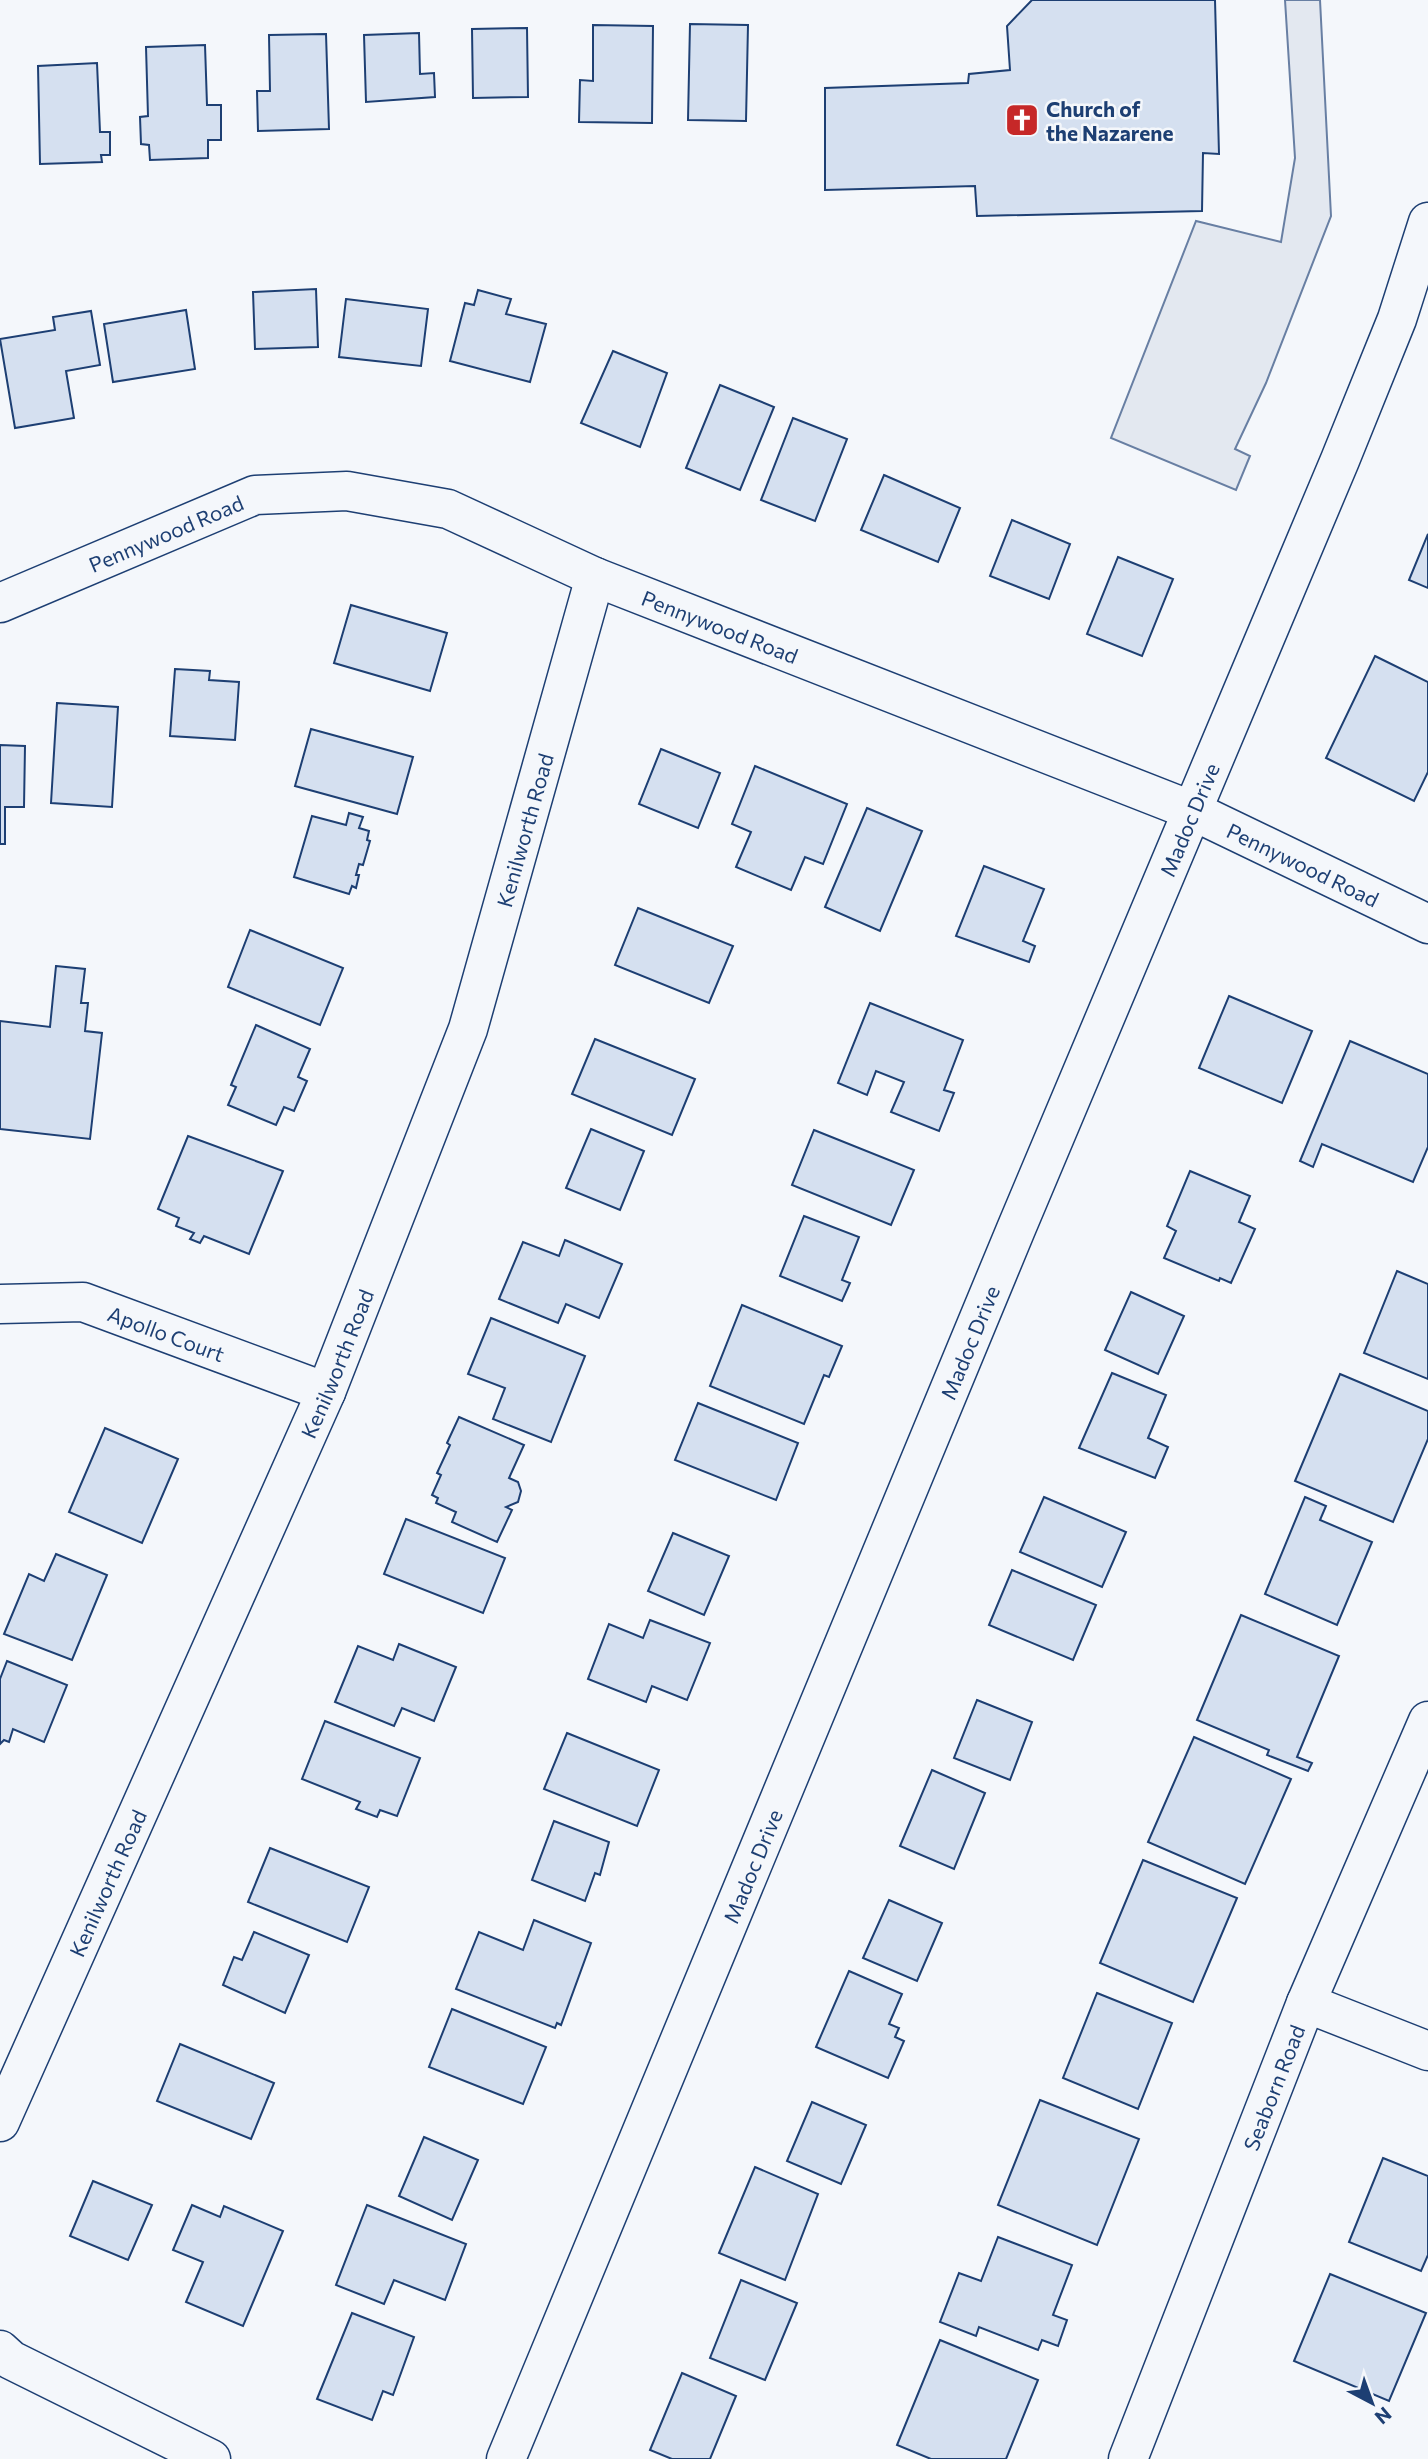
<svg xmlns="http://www.w3.org/2000/svg" width="1428" height="2459" font-family="Commissioner,sans-serif">
<style>
.parking{fill:#e3e8f0;stroke:#687fa3;stroke-width:2}
.building{fill:#d5e0f0;stroke:#1d3f73;stroke-width:2}
.lines{fill:none;stroke-linecap:round;stroke-linejoin:round}
.minor-casing{stroke:#1d3f73;stroke-width:41}
.minor{stroke:#f4f7fb;stroke-width:38}
.labels{text-anchor:middle;dominant-baseline:central;stroke-width:5;stroke-linejoin:round;paint-order:stroke}
.poi-label{font-size:21px;font-weight:bold;fill:#1d3f73;stroke:#f4f7fb;text-anchor:start}
.street-label{font-size:21px;fill:#1d3f73;stroke:#f4f7fb}
</style>
<rect width="100%" height="100%" fill="#f4f7fb"/>
<path class="parking" d="M1285,0H1320L1331,216L1266,383L1235,449L1250,456L1236,490L1111,438L1196,221L1281,242L1295,158Z"/>
<g class="building">
<path d="M1032,0H1215L1219,154L1203,153L1202,211L977,216L975,186L825,190V88L968,83L969,74L1010,70L1007,26Z"/>
<path d="M690,24L748,25L746,121L688,120Z"/>
<path d="M593,25L653,26L652,123L579,122L580,80L593,81Z"/>
<path d="M527,28L528,97L473,98L472,29Z"/>
<path d="M419,33L420,74L434,73L435,97L366,102L364,35Z"/>
<path d="M326,34L329,129L258,131L257,91H270L269,35Z"/>
<path d="M205,45L207,105H221V140H208V158L150,160L149,145L141,144L140,117L148,116L146,47Z"/>
<path d="M97,63L100,132H110V155H101L102,162L40,164L38,66Z"/>
<path d="M316,289L318,347L255,349L253,292Z"/>
<path d="M478,290L511,299L506,314L546,324L530,382L450,361L465,303L474,305Z"/>
<path d="M346,299L428,309L421,366L339,357Z"/>
<path d="M186,310L195,369L113,382L104,324Z"/>
<path d="M91,311L100,365L66,371L74,418L15,428L0,339L55,330L53,317Z"/>
<path d="M613,351L667,373L640,447L581,423Z"/>
<path d="M720,385L774,407L740,490L686,468Z"/>
<path d="M793,418L847,439L815,521L761,500Z"/>
<path d="M884,475L960,508L938,562L861,530Z"/>
<path d="M1012,520L1070,544L1049,599L990,576Z"/>
<path d="M1428,534V588L1409,580Z"/>
<path d="M1118,557L1173,579L1142,656L1087,634Z"/>
<path d="M351,605L447,633L430,691L334,663Z"/>
<path d="M1375,656L1428,682V772L1414,801L1326,758Z"/>
<path d="M175,669L210,671L209,680L239,682L235,740L170,736Z"/>
<path d="M57,703L118,707L112,807L51,803Z"/>
<path d="M311,729L413,757L397,814L295,786Z"/>
<path d="M0,745L25,746L24,807H5V844H0Z"/>
<path d="M661,749L720,773L698,828L639,804Z"/>
<path d="M755,766L847,804L823,864L805,857L791,890L736,867L751,832L732,824Z"/>
<path d="M867,808L922,831L880,931L825,907Z"/>
<path d="M349,813L363,817L359,828L369,831L367,840L370,841L363,865L359,864L356,875H359L356,888L352,886L349,894L294,877L312,816L346,825Z"/>
<path d="M984,866L1044,889L1023,941L1035,946L1029,962L956,936Z"/>
<path d="M638,908L733,946L709,1003L615,965Z"/>
<path d="M250,930L343,968L320,1025L228,987Z"/>
<path d="M56,966L85,969L81,1003H88L85,1031L102,1033L90,1139L0,1129V1021L50,1027Z"/>
<path d="M1229,996L1312,1031L1282,1103L1199,1068Z"/>
<path d="M870,1003L963,1040L944,1090L954,1093L939,1131L891,1112L904,1082L876,1071L867,1095L838,1083Z"/>
<path d="M256,1025L310,1049L298,1077L307,1081L294,1111L284,1107L276,1125L228,1105L236,1087L231,1085Z"/>
<path d="M595,1039L695,1079L672,1135L572,1094Z"/>
<path d="M1350,1041L1428,1074V1147L1413,1182L1322,1144L1313,1167L1300,1161Z"/>
<path d="M591,1129L644,1151L620,1210L566,1188Z"/>
<path d="M814,1130L914,1170L891,1225L792,1185Z"/>
<path d="M188,1136L283,1171L249,1254L204,1236L200,1243L190,1239L194,1233L176,1226L179,1218L158,1209Z"/>
<path d="M1190,1171L1250,1196L1239,1222L1255,1229L1231,1283L1220,1278L1219,1281L1164,1258L1176,1231L1167,1226Z"/>
<path d="M804,1216L859,1237L842,1280L850,1283L842,1301L780,1276Z"/>
<path d="M565,1240L622,1264L599,1318L566,1304L558,1323L499,1299L523,1242L559,1256Z"/>
<path d="M1397,1271L1428,1284V1379L1364,1353Z"/>
<path d="M1131,1292L1184,1316L1158,1374L1105,1350Z"/>
<path d="M742,1305L842,1346L829,1377L824,1375L804,1424L710,1386Z"/>
<path d="M491,1318L585,1356L551,1442L493,1419L505,1388L468,1374Z"/>
<path d="M1112,1373L1166,1395L1148,1438L1168,1447L1155,1478L1079,1448Z"/>
<path d="M1340,1374L1428,1411V1439L1393,1522L1295,1481Z"/>
<path d="M698,1403L798,1443L776,1500L675,1460Z"/>
<path d="M459,1417L524,1445L509,1478L518,1482L521,1491L518,1502L506,1507L512,1510L497,1542L452,1522L456,1512L436,1503L438,1498L432,1495L441,1475L437,1473L450,1445L447,1443Z"/>
<path d="M105,1428L178,1459L142,1543L69,1512Z"/>
<path d="M1044,1497L1126,1532L1102,1587L1020,1552Z"/>
<path d="M1305,1497L1326,1506L1320,1520L1372,1542L1337,1625L1265,1594Z"/>
<path d="M406,1519L505,1558L483,1613L384,1574Z"/>
<path d="M673,1533L729,1556L704,1615L648,1591Z"/>
<path d="M56,1554L107,1575L72,1660L4,1634L29,1574L44,1581Z"/>
<path d="M1012,1570L1096,1605L1073,1660L989,1625Z"/>
<path d="M1241,1615L1339,1656L1297,1757L1312,1763L1308,1771L1267,1755L1269,1750L1197,1720Z"/>
<path d="M650,1620L710,1643L687,1700L652,1686L646,1702L588,1679L609,1624L643,1638Z"/>
<path d="M399,1644L456,1667L434,1721L402,1708L394,1726L335,1702L358,1646L393,1660Z"/>
<path d="M7,1661L67,1685L44,1742L13,1729L9,1742L4,1740L0,1744V1679Z"/>
<path d="M977,1700L1032,1722L1010,1780L954,1758Z"/>
<path d="M325,1721L420,1758L397,1816L380,1810L377,1817L356,1809L360,1802L302,1779Z"/>
<path d="M567,1733L659,1770L637,1826L544,1789Z"/>
<path d="M1194,1737L1291,1779L1245,1884L1148,1842Z"/>
<path d="M932,1770L985,1793L954,1869L900,1846Z"/>
<path d="M554,1821L609,1842L600,1875L595,1873L585,1901L532,1880Z"/>
<path d="M270,1848L369,1887L347,1942L248,1902Z"/>
<path d="M1143,1860L1237,1898L1193,2002L1100,1963Z"/>
<path d="M889,1900L942,1923L917,1981L863,1958Z"/>
<path d="M534,1920L591,1943L561,2025L557,2023L555,2028L456,1989L479,1932L523,1950Z"/>
<path d="M254,1932L309,1955L285,2013L223,1985L234,1957L242,1960Z"/>
<path d="M849,1971L902,1994L889,2024L899,2028L895,2037L904,2041L888,2078L816,2047Z"/>
<path d="M1097,1993L1172,2023L1138,2109L1063,2078Z"/>
<path d="M452,2009L546,2047L523,2104L429,2067Z"/>
<path d="M180,2044L274,2083L251,2139L157,2101Z"/>
<path d="M1040,2100L1139,2139L1097,2245L998,2205Z"/>
<path d="M812,2102L866,2125L841,2184L787,2161Z"/>
<path d="M424,2137L478,2160L452,2220L399,2196Z"/>
<path d="M1383,2158L1428,2176V2255L1421,2271L1349,2242Z"/>
<path d="M755,2167L818,2194L785,2280L719,2253Z"/>
<path d="M93,2181L152,2205L128,2260L70,2236Z"/>
<path d="M192,2205L220,2217L224,2206L283,2231L243,2326L186,2302L203,2262L173,2250Z"/>
<path d="M367,2205L466,2244L445,2300L394,2280L384,2304L336,2285Z"/>
<path d="M998,2237L1072,2265L1053,2315L1067,2320L1058,2346L1042,2340L1038,2350L979,2327L976,2336L940,2322L959,2273L981,2281Z"/>
<path d="M1330,2274L1426,2313L1389,2401L1294,2361Z"/>
<path d="M741,2280L797,2303L765,2380L710,2358Z"/>
<path d="M352,2313L414,2337L393,2395L383,2391L372,2420L317,2399Z"/>
<path d="M940,2340L1038,2380L1006,2459H931L897,2445Z"/>
<path d="M682,2373L736,2396L710,2459H672L650,2450Z"/>
</g>
<g class="lines">
<g class="minor-casing">
<g id="minor">
<path id="s1" d="M0,603L255,495L347,491L448,509L595,577L1193,811L1428,924"/>
<path id="s2" d="M0,1304L83,1302L326,1392"/>
<path d="M1306,2003L1428,2051"/>
<path id="s3" d="M0,2122L326,1392L468,1029L595,577"/>
<path d="M0,2350L11,2360L211,2459"/>
<path id="s4" d="M506,2459L1016,1229L1340,460L1397,319L1428,222"/>
<path id="s5" d="M1128,2459L1306,2003L1428,1721"/>
</g>
</g>
<use href="#minor" class="minor"/>
</g>
<defs>
<g id="church-square" transform="scale(1.75)"><rect x="-9" y="-9" width="18" height="18" rx="4" fill="#c62828" stroke="#f4f7fb"/><path d="M-1.2-6h2.4v3.5h3.3v2.4h-3.3V6h-2.4V-.1h-3.3v-2.4h3.3Z" fill="#fff"/></g>
</defs>
<g fill-rule="evenodd">
<use href="#church-square" x="1022" y="120"/>
</g>
<g class="labels">
<g class="poi-label">
<text x="1046" y="108">Church of<tspan x="1046" dy="24">the Nazarene</tspan></text>
</g>
<g class="street-label">
<text stroke="none"><textPath href="#s1" startOffset="180">Pennywood Road</textPath></text>
<text stroke="none"><textPath href="#s1" startOffset="768">Pennywood Road</textPath></text>
<text stroke="none"><textPath href="#s4" startOffset="1776">Madoc Drive</textPath></text>
<text stroke="none"><textPath href="#s3" startOffset="1396">Kenilworth Road</textPath></text>
<text stroke="none"><textPath href="#s1" startOffset="1398">Pennywood Road</textPath></text>
<text stroke="none"><textPath href="#s2" startOffset="172">Apollo Court</textPath></text>
<text stroke="none"><textPath href="#s4" startOffset="1209">Madoc Drive</textPath></text>
<text stroke="none"><textPath href="#s3" startOffset="830">Kenilworth Road</textPath></text>
<text stroke="none"><textPath href="#s4" startOffset="642">Madoc Drive</textPath></text>
<text stroke="none"><textPath href="#s3" startOffset="262">Kenilworth Road</textPath></text>
<text stroke="none"><textPath href="#s5" startOffset="399">Seaborn Road</textPath></text>
</g>
</g>
<g transform="translate(1372 2403) rotate(139)" stroke="#f4f7fb" stroke-width="5" paint-order="stroke">
<path d="M0-5L12 26L0 18L-12 26Z" fill="#1d3f73"/>
<text y="-10" font-size="19" font-weight="bold" text-anchor="middle" fill="#1d3f73">N</text>
</g>
</svg>
